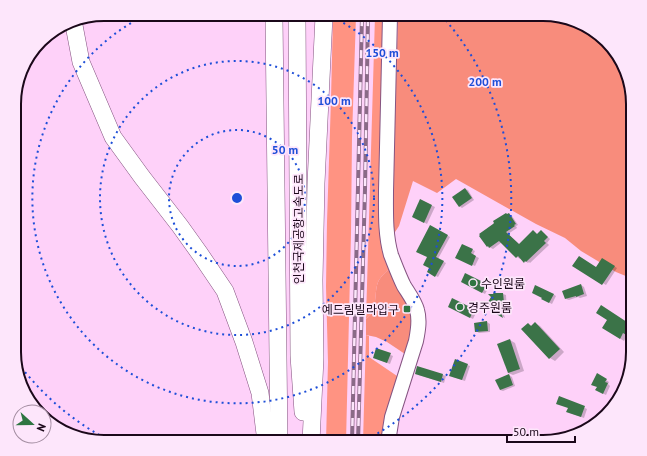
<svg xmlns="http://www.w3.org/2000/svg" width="647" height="456" font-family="'PT Sans','Noto Sans KR',sans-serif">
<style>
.green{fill:#ff9382}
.forest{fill:#f88c7c}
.shadow{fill:#0003}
.building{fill:#3b7348}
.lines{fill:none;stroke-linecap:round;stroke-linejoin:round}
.secondary-casing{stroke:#855481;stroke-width:16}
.highway-casing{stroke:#855481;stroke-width:18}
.secondary{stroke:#fff;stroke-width:14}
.highway{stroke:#fff;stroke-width:17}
.rail-casing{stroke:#8a6a87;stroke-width:4}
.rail{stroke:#fde6fb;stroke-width:2.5;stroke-dasharray:8;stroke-linecap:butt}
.ring{fill:none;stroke:#1d4ed8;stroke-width:2;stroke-dasharray:2 4}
.poi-dot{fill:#2e7541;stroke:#fde6fb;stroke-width:1.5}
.labels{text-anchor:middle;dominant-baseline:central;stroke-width:3.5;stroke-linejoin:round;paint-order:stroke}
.street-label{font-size:12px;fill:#1b081a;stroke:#fde6fb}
.poi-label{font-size:12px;fill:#1b081a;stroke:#fde6fb;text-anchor:start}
.rim{fill:none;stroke:#1b081a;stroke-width:2}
.centre{fill:#1d4ed8;stroke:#fde6fb;stroke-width:2}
.ring-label{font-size:12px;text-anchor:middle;font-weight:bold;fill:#1d4ed8;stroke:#fde6fb;stroke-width:3.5;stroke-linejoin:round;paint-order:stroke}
</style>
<rect width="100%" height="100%" fill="#fed1f9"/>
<g class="green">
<path d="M333,16H356L352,137L351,234L346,442H326L328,362L326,287L327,222L331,99Z"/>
<path d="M375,16H385L390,268C387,271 382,275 379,280C373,291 379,311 366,319Z"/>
<path d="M366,335L369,336V357L400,378L384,442H363Z"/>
</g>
<g class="forest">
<path d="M549,14L598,33L624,64L633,98V279L616,272L581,251L565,238L536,224L456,179L437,193L413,181L399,226L393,235L392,213L398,16Z"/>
<path d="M390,268L415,321L405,354L387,342L376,337L366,335V319C379,311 373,291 379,280C382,275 387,271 390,268Z"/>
</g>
<g class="shadow">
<path d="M465,189L468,190L474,200L462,208L459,206Z"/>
<path d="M420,200L435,207L427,224L416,218Z"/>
<path d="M509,214L512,216L518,225L516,226L517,228L508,234L520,245L538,235L541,231L550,239L547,243L549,245L530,263L529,262L528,263L521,258L520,259L517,257L502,242L493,249L491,248L488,246L480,236Z"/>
<path d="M430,226L450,237L438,259L446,263L438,277L428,272L430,268L428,257Z"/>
<path d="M462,245L475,251L473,255L479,258L475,266L456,257Z"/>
<path d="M602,259L617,268L606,285L574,266L596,268Z"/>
<path d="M466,274L489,287L485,294L462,281Z"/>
<path d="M581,285L584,287L587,296L580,298L578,297L569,300L566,299Z"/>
<path d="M503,294L506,295L507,312L501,306L505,318L486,307L492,297Z"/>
<path d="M553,294L556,296L552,304L542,299Z"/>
<path d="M453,299L477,311L473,319L449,307Z"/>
<path d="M609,319L632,326L624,341L604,328Z"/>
<path d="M487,322L490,324V332L479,333L476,331Z"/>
<path d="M535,323L540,326L564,352L555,361L550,358L523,329L528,324L532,326Z"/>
<path d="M510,340L515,343L524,371L513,375L508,373Z"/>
<path d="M377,349L393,356L390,364L377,359Z"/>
<path d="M467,365L470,366L465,381L453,377Z"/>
<path d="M597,374L609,382L608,384L610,386L606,395L596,390L598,387Z"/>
<path d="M419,375H443L446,376L444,383Z"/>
<path d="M509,375L512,377L515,386L503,391L500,390Z"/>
<path d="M560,397L587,409L584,418L570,413L569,408Z"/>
</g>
<g class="building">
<path d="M465,188L472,198L459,207L452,197Z"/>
<path d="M420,199L432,205L424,223L412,217Z"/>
<path d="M506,213L507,214L509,213L516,224L514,225L515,226L506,232L519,244L533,230L537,234L541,230L548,237L544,241L546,243L526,262L525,261L524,263L518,256L516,258L499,241L489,248L488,246L487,247L479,236L480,235L479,234L493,224L494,223L493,221Z"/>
<path d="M430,225L448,235L436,257L444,261L435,277L427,272L429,268L423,265L427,257L416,252Z"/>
<path d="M462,244L473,249L471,253L476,256L472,266L455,258Z"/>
<path d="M579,256L596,267L602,258L615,266L602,285L572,266Z"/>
<path d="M465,273L487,284L482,293L461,282Z"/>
<path d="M581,284L584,294L576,297V296L565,299L562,291Z"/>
<path d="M535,285L554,294L549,303L541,299L542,298L532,293Z"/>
<path d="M494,292V293H503L505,312L498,305L503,318L485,307L491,297L488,294H493Z"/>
<path d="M452,298L474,309L470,318L448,307Z"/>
<path d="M601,305L633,326V339L623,333L620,339L602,328L607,320L596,313Z"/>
<path d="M487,321L488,331L475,332L474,323Z"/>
<path d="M535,322L560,349L549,359L521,329L528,323L531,326Z"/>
<path d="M510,339L520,369L508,373L497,344Z"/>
<path d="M376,348L391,353L387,363L373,358Z"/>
<path d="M455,359L468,364L462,380L449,376Z"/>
<path d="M417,366L443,374L441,382L415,374Z"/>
<path d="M597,373L607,379L605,382L608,383L603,394L595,390L597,387L591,385Z"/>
<path d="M509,374L513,385L500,390L495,380Z"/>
<path d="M559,396L585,406L581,417L566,412L568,408L556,404Z"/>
</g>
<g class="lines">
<g class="secondary-casing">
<path id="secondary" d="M388,442L392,417L416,341C418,331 420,320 417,310C415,302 409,294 404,286C399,276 395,265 391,255C385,234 386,212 386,191L390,16"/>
</g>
<g class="highway-casing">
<g id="highway">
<path d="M274,17L279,442"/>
<path d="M297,17L299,356L303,412"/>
<path d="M73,20L81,62L113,137L142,177L180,226L200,254L225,291L244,342L260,393L266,442"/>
<path d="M311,442L315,358L314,280L316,183L324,16"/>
</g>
</g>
<use href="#secondary" class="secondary"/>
<use href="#highway" class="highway"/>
<g class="rail-casing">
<g id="rail">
<path d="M352,442L362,16"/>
<path d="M358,442L365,189L368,16"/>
</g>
</g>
<use href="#rail" class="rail"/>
</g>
<g class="ring">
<circle cx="237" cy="198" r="68"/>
<circle cx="237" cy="198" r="137"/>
<path d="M333 17A205 205 0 1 1 138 19"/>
<path d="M110 441A274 274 0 0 1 15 359M442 16A274 274 0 0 1 364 441"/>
</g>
<g class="poi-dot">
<circle cx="473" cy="283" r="4"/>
<circle cx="460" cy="307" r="4"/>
<rect x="403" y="305" width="8" height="8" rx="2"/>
</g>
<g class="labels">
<g class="street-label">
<text transform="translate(298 229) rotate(-90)">인천국제공항고속도로</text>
</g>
<g class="poi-label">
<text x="481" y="283">수인원룸</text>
<text x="468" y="307">경주원룸</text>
<text x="399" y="309" text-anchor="end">예드림빌라입구</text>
</g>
</g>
<path d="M0 0H647V456H0ZM104 21H543A83 83 0 0 1 626 104V352A83 83 0 0 1 543 435H104A83 83 0 0 1 21 352V104A83 83 0 0 1 104 21Z" fill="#fde6fb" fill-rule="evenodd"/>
<path class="rim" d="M104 21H543A83 83 0 0 1 626 104V352A83 83 0 0 1 543 435H104A83 83 0 0 1 21 352V104A83 83 0 0 1 104 21Z"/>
<circle cx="237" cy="198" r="6" class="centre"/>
<g class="ring-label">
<text x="382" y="57">150 m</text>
<text x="485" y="86">200 m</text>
<text x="334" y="105">100 m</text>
<text x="285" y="154">50 m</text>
</g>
<g transform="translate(32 424) rotate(111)"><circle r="19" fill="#fde6fb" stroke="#a38da1"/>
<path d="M0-3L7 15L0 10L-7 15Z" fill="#2e7541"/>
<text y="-6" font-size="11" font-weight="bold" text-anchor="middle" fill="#1b081a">N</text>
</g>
<path d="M507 436v6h68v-6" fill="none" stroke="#1b081a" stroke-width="2"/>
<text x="513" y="436" font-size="12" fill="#1b081a" stroke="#fde6fb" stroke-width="3" paint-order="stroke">50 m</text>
</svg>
